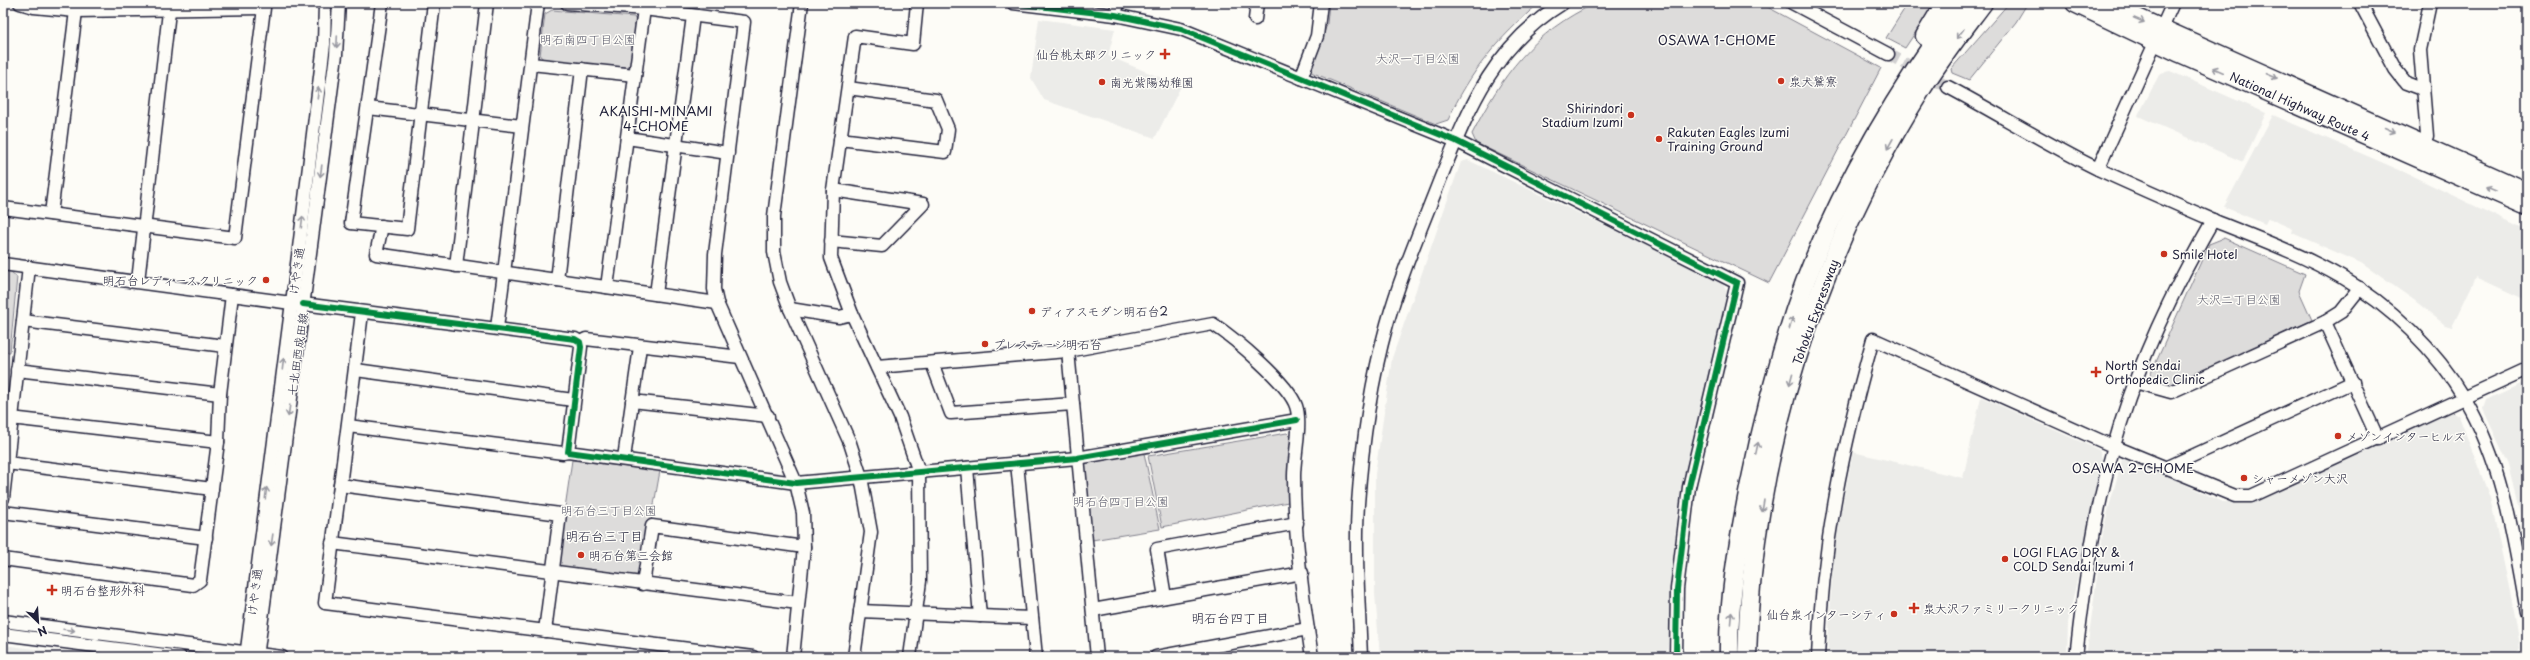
<svg xmlns="http://www.w3.org/2000/svg" width="2530" height="660" font-family="'Playpen Sans','Klee One',sans-serif">
<style>
.built{fill:#ecece9}
.green{fill:#dddcdb;stroke:#807f8b}
.lines{fill:none;stroke-linecap:round;stroke-linejoin:round}
.minor-tunnel{stroke:#d1d0d1;stroke-width:12;stroke-dasharray:12 6;stroke-linecap:butt}
.minor-casing{stroke:#22223b;stroke-width:15}
.highway-casing{stroke:#22223b;stroke-width:21}
.minor{stroke:#fdfcf7;stroke-width:12}
.highway{stroke:#fdfcf7;stroke-width:18}
.cycleway-casing{stroke:#fdfcf7;stroke-width:8}
.cycleway{stroke:#00873e;stroke-width:6}
.oneway{stroke:#9a9aa2}
.poi-dot{fill:#c8321e;stroke:#fdfcf7;stroke-width:1.5}
.labels{text-anchor:middle;dominant-baseline:central;stroke-width:3;stroke-linejoin:round;paint-order:stroke}
.park-label{font-size:12px;fill:#5a5a6b;stroke:#fdfcf7}
.poi-label{font-size:12px;fill:#22223b;stroke:#fdfcf7;text-anchor:start}
.street-label{font-size:12px;fill:#22223b;stroke:#fdfcf7}
.neighbourhood-label{font-size:13px;fill:#22223b;stroke:#fdfcf7}
</style>
<rect width="100%" height="100%" fill="#fdfcf7"/>
<filter id="ink" filterUnits="userSpaceOnUse"><feTurbulence type="fractalNoise" baseFrequency=".025" numOctaves="2"/><feDisplacementMap in="SourceGraphic" scale="8" xChannelSelector="R" yChannelSelector="G"/><feConvolveMatrix kernelMatrix="1 2 1 2 8 2 1 2 1" color-interpolation-filters="sRGB"/></filter>
<g filter="url(#ink)">
<g class="built">
<path d="M1039,19L1115,29L1108,56L1181,86L1155,138L1044,100L1031,78Z"/>
<path d="M2170,71L2266,113L2243,162L2138,116L2160,73Z"/>
<path d="M2273,115L2404,172L2527,231L2526,300L2476,277L2452,327L2445,325L2414,300L2361,263L2292,233L2293,229L2268,218L2265,224L2224,207Z"/>
<path d="M1468,160L1721,281L1727,292L1677,515L1667,657H1380L1375,593V474L1392,358L1461,162Z"/>
<path d="M2527,381V538L2509,465L2483,409L2486,400Z"/>
<path d="M1981,397L2099,450L2102,458L2068,623L2067,657H1827L1834,548L1853,452L1963,478Z"/>
<path d="M2452,411L2459,416L2490,498L2517,625L2520,648L2515,657H2086L2104,526L2123,456L2223,502H2254Z"/>
<path d="M3,645L42,650L87,657H3Z"/>
</g>
<g class="green">
<path d="M1329,3H1538V4C1498,39 1470,71 1448,120L1436,124L1311,72L1327,24Z"/>
<path d="M1596,3H1760L1881,68L1769,283L1476,143L1472,134C1502,75 1533,32 1596,3Z"/>
<path d="M1908,3H1935L1905,48L1886,38Z"/>
<path d="M2009,3L2027,4L2016,22L1969,80L1952,73L1951,69Z"/>
<path d="M552,10L634,17L637,23L633,61L626,69L547,62L540,56L545,14Z"/>
<path d="M2224,238L2305,274L2299,291L2312,320L2167,388L2148,380L2209,244Z"/>
<path d="M3,271L11,272L17,277L10,352H3Z"/>
<path d="M1287,433L1291,437L1288,502L1162,527L1148,456Z"/>
<path d="M1144,453L1160,529L1092,540L1084,467L1086,462Z"/>
<path d="M572,460L660,471L642,572L635,578L562,569L557,563Z"/>
</g>
<g class="lines">
<path class="minor-tunnel" d="M1888,54L1948,87"/>
<g class="minor-casing">
<g id="minor">
<path d="M382,3L351,223L407,229L434,3"/>
<path d="M567,3L644,9L744,22L715,254L714,289L717,303L796,483L803,513L804,547L793,657"/>
<path d="M802,3L774,216V252L780,282L790,309L850,443L861,477L871,532L854,657"/>
<path d="M1013,3L1115,15L1181,29L1456,141L1737,283L1689,487L1677,589L1676,657"/>
<path d="M1792,3L1888,54"/>
<path d="M2360,3L2395,69L2406,83L2422,89"/>
<path d="M1115,15L1118,3"/>
<path d="M1255,19L1257,3"/>
<path d="M531,64L635,75"/>
<path d="M1301,78L1317,36L1321,3"/>
<path d="M1948,87C1999,114 2048,145 2100,170C2137,187 2176,204 2215,221C2257,238 2301,254 2341,277C2390,305 2437,351 2465,399C2503,464 2514,539 2527,612"/>
<path d="M368,108L522,126"/>
<path d="M627,138L728,153"/>
<path d="M840,139L945,152L948,129L936,100L848,88"/>
<path d="M2422,145L2427,136L2420,50L2430,3"/>
<path d="M2098,169L2173,3"/>
<path d="M3,208L235,238L264,8L76,11L34,7L20,3"/>
<path d="M51,214L76,11"/>
<path d="M382,226L376,254L717,303"/>
<path d="M831,241L882,246L923,204L833,190"/>
<path d="M3,264L291,303"/>
<path d="M456,266L487,3"/>
<path d="M557,280L582,69"/>
<path d="M138,281L170,3"/>
<path d="M607,287L644,9"/>
<path d="M656,294L693,16"/>
<path d="M303,304L575,339L580,342L581,347L568,452L796,483L1077,458L1297,420"/>
<path d="M790,309L839,317L852,314"/>
<path d="M362,313L325,603L753,657"/>
<path d="M23,321L225,346"/>
<path d="M2325,322L2378,439"/>
<path d="M497,328L538,3"/>
<path d="M580,342L586,339L740,357"/>
<path d="M1068,351L1097,657"/>
<path d="M932,363L951,413L1073,404"/>
<path d="M877,367L1068,351L1213,324C1234,338 1288,383 1296,406C1302,423 1294,457 1294,476C1294,535 1303,598 1312,657"/>
<path d="M17,370L220,394"/>
<path d="M356,370L573,400"/>
<path d="M2135,382L2171,392L2325,322L2341,312L2360,288"/>
<path d="M632,401L768,416"/>
<path d="M11,418L218,442"/>
<path d="M348,426L563,453L568,452"/>
<path d="M624,458L640,347"/>
<path d="M7,463L212,489"/>
<path d="M1017,463L1036,657"/>
<path d="M967,468L980,616"/>
<path d="M2166,468L2353,382"/>
<path d="M340,485L560,514L545,631"/>
<path d="M3,498L29,267"/>
<path d="M3,512L206,538"/>
<path d="M332,543L798,603"/>
<path d="M3,559L193,585L200,580L218,442L220,394L232,295"/>
<path d="M643,584L652,526L804,547"/>
<path d="M1165,597L1157,549L1297,523"/>
<path d="M1093,610L1302,573"/>
<path d="M860,611L1032,618"/>
<path d="M3,621L282,657"/>
<path d="M3,634L180,657"/>
<path d="M246,657L298,256L324,44L325,3"/>
<path d="M257,657L336,55L339,3"/>
<path d="M910,657L920,581L919,472L900,417L852,314L831,258L833,190L855,36L913,44L917,3"/>
<path d="M1156,657L1308,629"/>
<path d="M1361,657C1359,606 1355,554 1358,504C1362,444 1371,382 1387,324C1401,274 1422,226 1441,177C1470,106 1494,45 1563,3"/>
<path d="M1818,657C1822,545 1843,446 1873,339L2108,444L2235,496H2251L2527,369"/>
<path d="M2076,657C2084,586 2094,515 2114,446C2136,367 2172,291 2213,220"/>
</g>
</g>
<g class="highway-casing">
<g id="highway">
<path d="M2075,3L2180,53L2527,206"/>
<path d="M2104,3L2527,192"/>
<path d="M1925,36L1945,3"/>
<path d="M1729,657C1728,601 1738,544 1749,488C1761,428 1776,369 1795,310C1832,200 1894,96 1962,3"/>
<path d="M1747,657C1751,457 1815,259 1921,90C1940,59 1962,31 1983,3"/>
</g>
</g>
<use href="#minor" class="minor"/>
<use href="#highway" class="highway"/>
<g class="cycleway-casing">
<g id="cycleway">
<path d="M1013,3L1115,15L1181,29L1456,141L1737,283L1689,487L1677,589L1676,657"/>
<path d="M303,304L575,339L580,342L581,347L568,452L796,483L1077,458L1297,420"/>
</g>
</g>
<use href="#cycleway" class="cycleway"/>
</g>
<defs><path id="oneway-shaft" d="M-6 0H5M1.5-3L5.5 0L1.5 3" fill="none" stroke-width="1.6" stroke-linecap="round" stroke-linejoin="round"/></defs>
<g class="oneway">
<use href="#oneway-shaft" transform="translate(2139 20) rotate(23)"/>
<use href="#oneway-shaft" transform="translate(1960 34) rotate(127)"/>
<use href="#oneway-shaft" transform="translate(337 42) rotate(93)"/>
<use href="#oneway-shaft" transform="translate(2218 70) rotate(-156)"/>
<use href="#oneway-shaft" transform="translate(2272 76) rotate(23)"/>
<use href="#oneway-shaft" transform="translate(318 93) rotate(-83)"/>
<use href="#oneway-shaft" transform="translate(2390 130) rotate(24)"/>
<use href="#oneway-shaft" transform="translate(1890 144) rotate(119)"/>
<use href="#oneway-shaft" transform="translate(321 171) rotate(98)"/>
<use href="#oneway-shaft" transform="translate(2491 190) rotate(-157)"/>
<use href="#oneway-shaft" transform="translate(302 222) rotate(-83)"/>
<use href="#oneway-shaft" transform="translate(1791 323) rotate(-73)"/>
<use href="#oneway-shaft" transform="translate(283 364) rotate(-83)"/>
<use href="#oneway-shaft" transform="translate(1791 379) rotate(105)"/>
<use href="#oneway-shaft" transform="translate(289 411) rotate(98)"/>
<use href="#oneway-shaft" transform="translate(1757 448) rotate(-78)"/>
<use href="#oneway-shaft" transform="translate(266 493) rotate(-83)"/>
<use href="#oneway-shaft" transform="translate(1763 506) rotate(99)"/>
<use href="#oneway-shaft" transform="translate(272 540) rotate(98)"/>
<use href="#oneway-shaft" transform="translate(1731 618) rotate(-85)"/>
<use href="#oneway-shaft" transform="translate(69 630) rotate(7)"/>
</g>
</g>
<g class="poi-dot">
<path d="M1163 48h4v4h4v4h-4v4h-4v-4h-4v-4h4z"/>
<circle cx="1781" cy="81" r="4"/>
<circle cx="1102" cy="82" r="4"/>
<circle cx="1631" cy="115" r="4"/>
<circle cx="1659" cy="139" r="4"/>
<circle cx="2164" cy="254" r="4"/>
<circle cx="266" cy="280" r="4"/>
<circle cx="1032" cy="311" r="4"/>
<circle cx="985" cy="344" r="4"/>
<path d="M2094 366h4v4h4v4h-4v4h-4v-4h-4v-4h4z"/>
<circle cx="2338" cy="436" r="4"/>
<circle cx="2244" cy="478" r="4"/>
<circle cx="581" cy="555" r="4"/>
<circle cx="2005" cy="559" r="4"/>
<path d="M50 584h4v4h4v4h-4v4h-4v-4h-4v-4h4z"/>
<path d="M1912 602h4v4h4v4h-4v4h-4v-4h-4v-4h4z"/>
<circle cx="1894" cy="614" r="4"/>
</g>
<g class="labels">
<g class="park-label">
<text x="588" y="39">明石南四丁目公園</text>
<text x="1418" y="58">大沢一丁目公園</text>
<text x="2239" y="299">大沢二丁目公園</text>
<text x="1121" y="501">明石台四丁目公園</text>
<text x="609" y="510">明石台三丁目公園</text>
</g>
<g class="poi-label">
<text x="1156" y="54" text-anchor="end">仙台桃太郎クリニック</text>
<text x="1789" y="81">泉犬鷲寮</text>
<text x="1110" y="82">南光紫陽幼稚園</text>
<text x="1623" y="108" text-anchor="end">Shirindori<tspan x="1623" dy="14">Stadium Izumi</tspan></text>
<text x="1667" y="132">Rakuten Eagles Izumi<tspan x="1667" dy="14">Training Ground</tspan></text>
<text x="2172" y="254">Smile Hotel</text>
<text x="258" y="280" text-anchor="end">明石台レディースクリニック</text>
<text x="1040" y="311">ディアスモダン明石台2</text>
<text x="993" y="344">プレステージ明石台</text>
<text x="2105" y="365">North Sendai<tspan x="2105" dy="14">Orthopedic Clinic</tspan></text>
<text x="2346" y="436">メゾンインターヒルズ</text>
<text x="2252" y="478">シャーメゾン大沢</text>
<text x="2013" y="552">LOGI FLAG DRY &amp;<tspan x="2013" dy="14">COLD Sendai Izumi 1</tspan></text>
<text x="589" y="555">明石台第三会館</text>
<text x="61" y="590">明石台整形外科</text>
<text x="1923" y="608">泉大沢ファミリークリニック</text>
<text x="1886" y="614" text-anchor="end">仙台泉インターシティ</text>
</g>
<g class="street-label">
<text transform="translate(2300 106) rotate(24)">National Highway Route 4</text>
<text transform="translate(296 271) rotate(-82)">けやき通</text>
<text transform="translate(1815 312) rotate(-70)">Tohoku Expressway</text>
<text transform="translate(297 354) rotate(-82)">七北田西成田線</text>
<text transform="translate(254 592) rotate(-83)">けやき通</text>
</g>
<g class="neighbourhood-label">
<text x="1717" y="39">OSAWA 1-CHOME</text>
<text x="656" y="110">AKAISHI-MINAMI<tspan x="656" dy="15">4-CHOME</tspan></text>
<text x="2133" y="467">OSAWA 2-CHOME</text>
<text x="604" y="535">明石台三丁目</text>
<text x="1230" y="617">明石台四丁目</text>
</g>
</g>
<rect width="2530" height="660" fill="none" stroke="#fdfcf7" stroke-width="16"/>
<rect x="8" y="8" width="2514" height="644" fill="none" stroke="#22223b" stroke-width="1.5" filter="url(#ink)"/>
<g transform="translate(38 622) rotate(155)" stroke="#fdfcf7" stroke-width="3" paint-order="stroke">
<path d="M0-3L7 15L0 10L-7 15Z" fill="#22223b"/>
<text y="-6" font-size="11" font-weight="bold" text-anchor="middle" fill="#22223b">N</text>
</g>
</svg>
